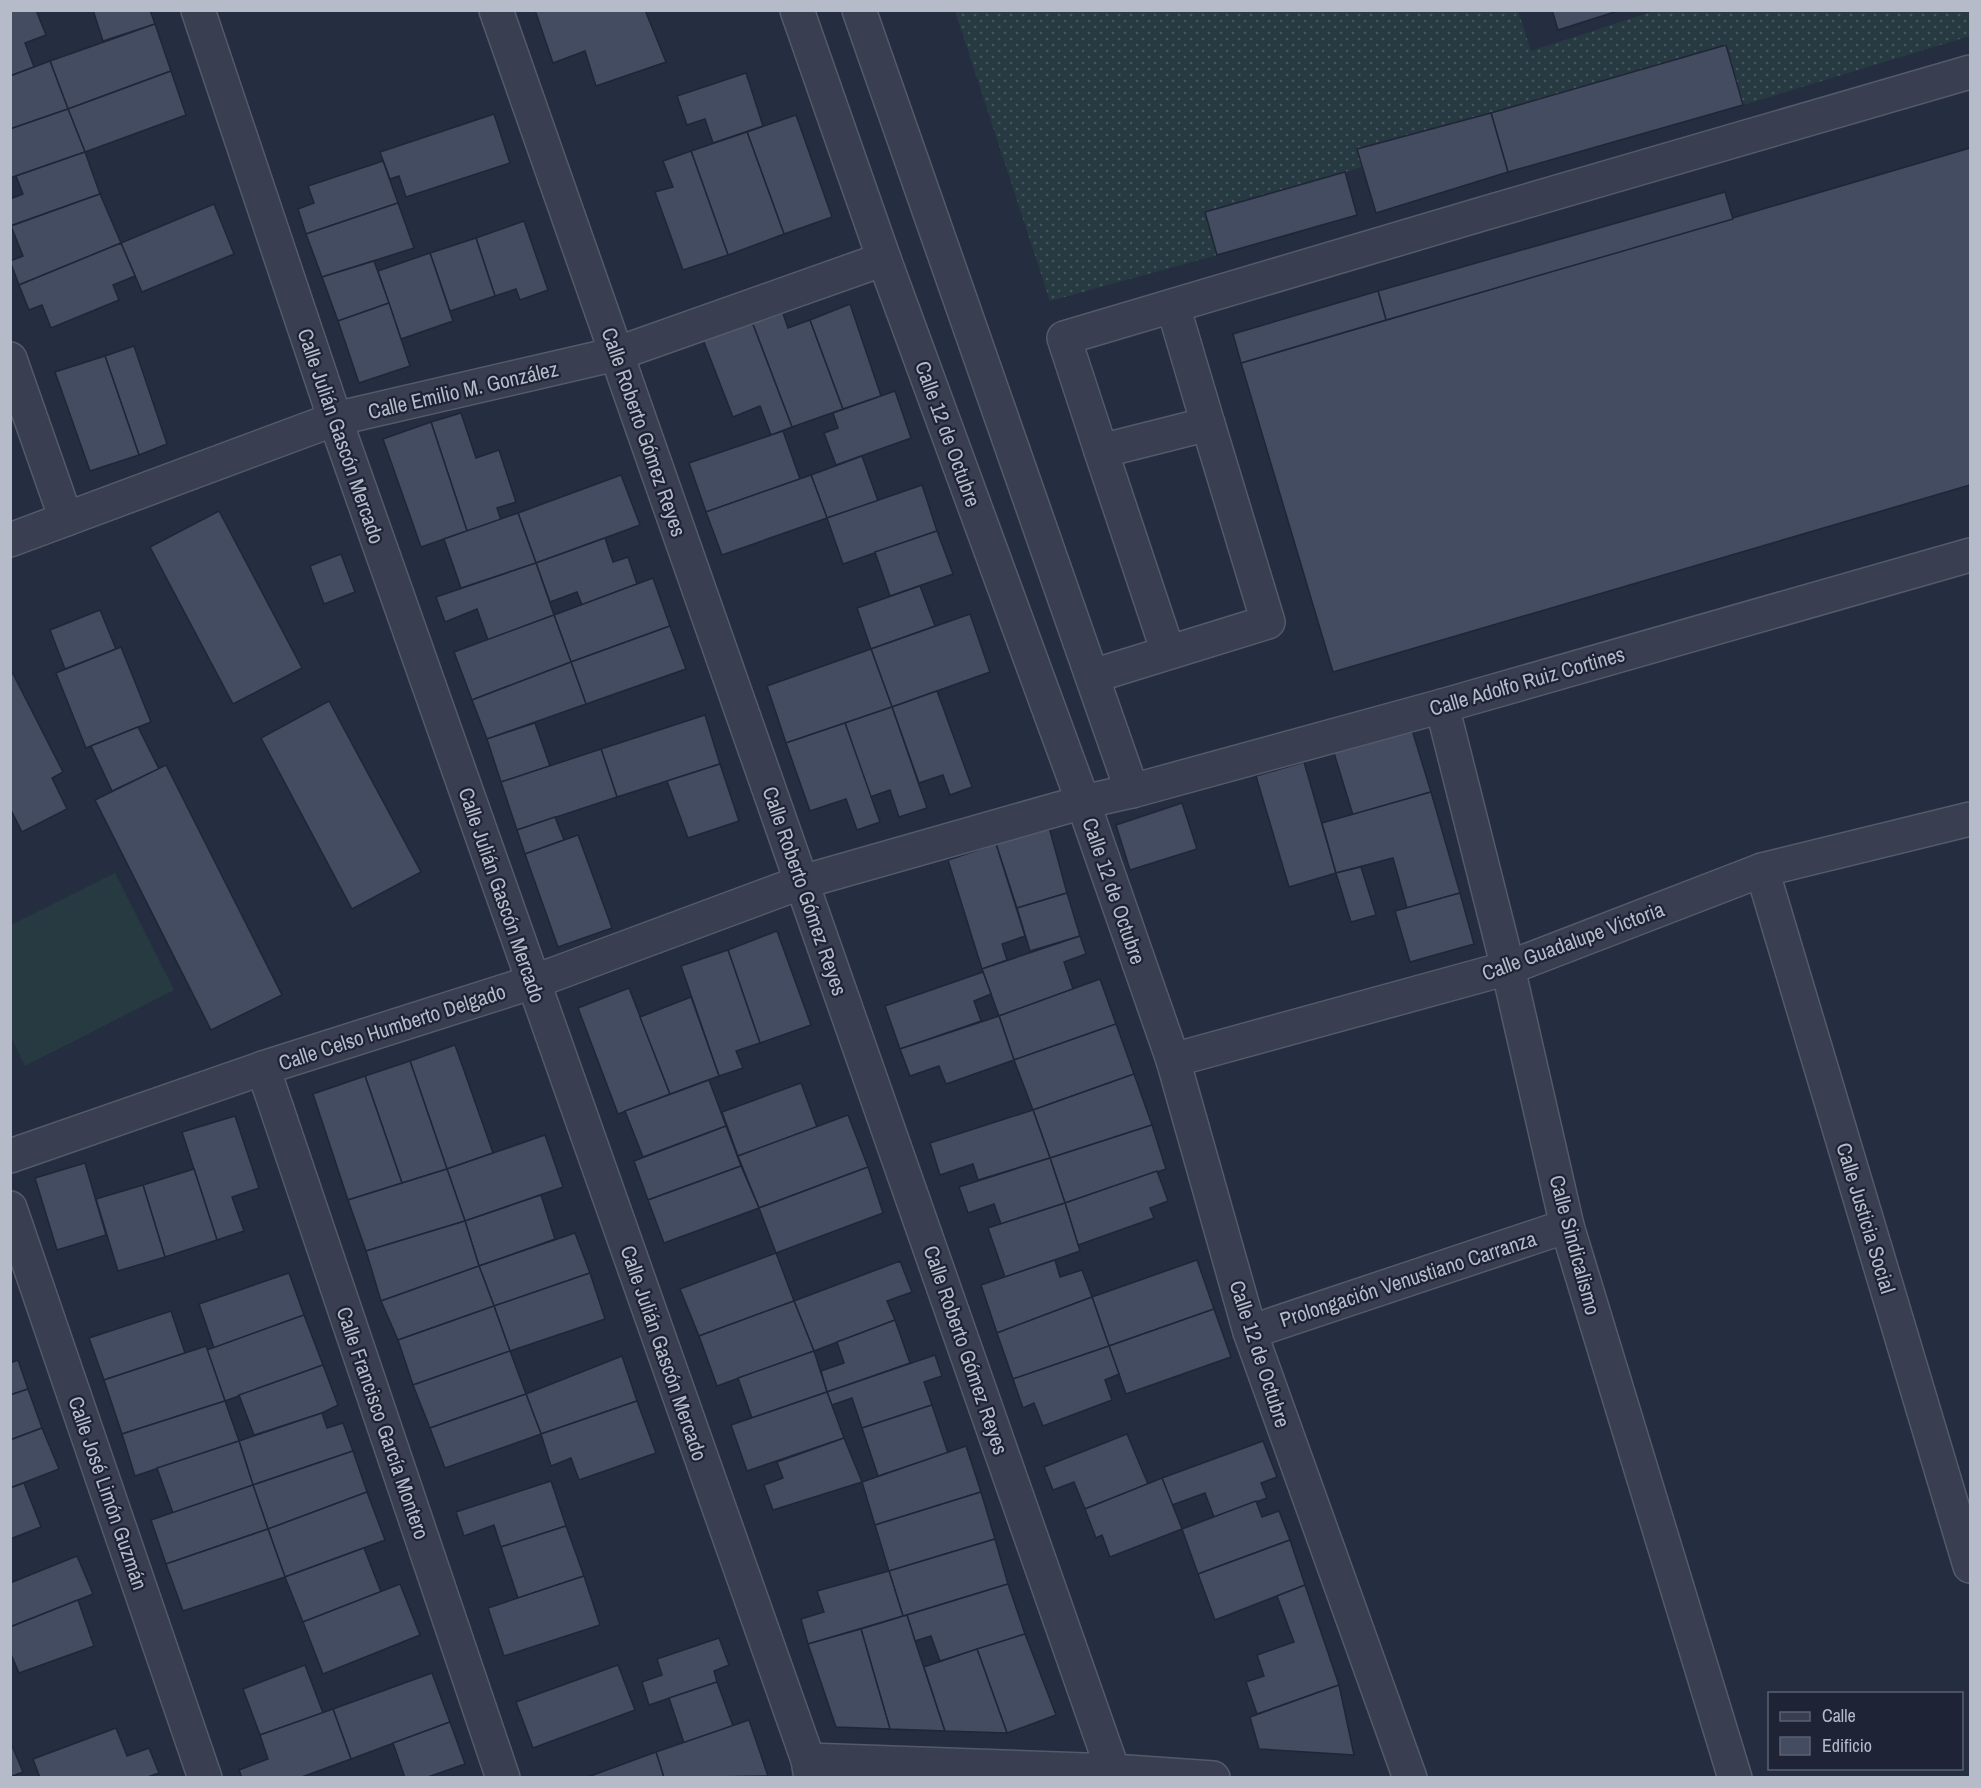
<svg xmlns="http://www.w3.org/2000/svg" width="1981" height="1788" font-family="'Archivo Narrow',sans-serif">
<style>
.grass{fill:url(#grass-dots)}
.pitch{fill:#273a41}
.building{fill:#444c62;stroke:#202637;stroke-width:1.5}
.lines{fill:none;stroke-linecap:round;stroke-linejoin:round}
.minor-casing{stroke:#545a6a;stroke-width:36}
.minor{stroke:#393f50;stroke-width:33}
.labels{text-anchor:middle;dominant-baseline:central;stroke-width:4.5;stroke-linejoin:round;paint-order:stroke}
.street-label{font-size:21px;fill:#b6bbca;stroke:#1e2435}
</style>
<defs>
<pattern id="grass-dots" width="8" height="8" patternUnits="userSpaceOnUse" patternTransform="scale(1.5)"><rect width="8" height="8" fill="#273a41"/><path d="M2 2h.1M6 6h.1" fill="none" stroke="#44555b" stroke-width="1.8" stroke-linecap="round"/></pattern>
</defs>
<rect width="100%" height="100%" fill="#252d40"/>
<path class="grass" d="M1657,10L1970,11V36L1743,105L1726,46L1491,113L1358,148L1362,167L1205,212L1217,255L1050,301L955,11H1518L1531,51Z"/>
<path class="pitch" d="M115,873L174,990L25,1066L11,1037V925Z"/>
<g class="building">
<path d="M10,10H36L46,35L25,43L34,67L10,76Z"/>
<path d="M93,10H150L155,24L103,41Z"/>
<path d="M535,10H645L666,62L596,86L585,51L553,63Z"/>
<path d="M1552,10H1621L1558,30Z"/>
<path d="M155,24L171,71L68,109L50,61Z"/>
<path d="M1726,45L1743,105L1508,172L1491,113Z"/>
<path d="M50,61L68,109L10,129V76Z"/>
<path d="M171,71L186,115L85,152L68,109Z"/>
<path d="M746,73L763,126L713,143L705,119L687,125L677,96Z"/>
<path d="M68,109L85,152L10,178V129Z"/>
<path d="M1491,113L1508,172L1376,213L1357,149Z"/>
<path d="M494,114L510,163L406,197L399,176L390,179L380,152Z"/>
<path d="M796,115L832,217L784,234L747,132Z"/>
<path d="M747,132L784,234L728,255L691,151Z"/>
<path d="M1970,148V485L1333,672L1241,363Z"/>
<path d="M691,151L728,255L683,270L655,192L673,187L663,161Z"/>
<path d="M85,152L100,194L10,226V199L23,194L16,176Z"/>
<path d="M383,161L398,203L306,234L298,209L314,203L308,186Z"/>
<path d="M1345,172L1357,215L1217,255L1205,212Z"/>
<path d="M1725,192L1733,219L1386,320L1378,291Z"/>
<path d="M100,194L121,243L19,285L10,261L23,256L11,226Z"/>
<path d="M398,203L414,248L322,277L306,234Z"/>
<path d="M214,204L234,254L142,292L121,243Z"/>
<path d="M524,221L548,290L520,300L516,289L495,296L476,238Z"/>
<path d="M476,238L495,296L450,311L430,253Z"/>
<path d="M121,243L135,276L113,285L119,300L51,328L42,305L29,310L19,285Z"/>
<path d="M430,253L453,321L401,339L378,271Z"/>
<path d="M374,261L389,303L338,321L322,277Z"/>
<path d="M1378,291L1386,320L1241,363L1233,334Z"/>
<path d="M779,302L788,328L810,320L843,409L792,427L749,314Z"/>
<path d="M389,303L410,366L359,383L338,321Z"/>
<path d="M850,304L881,396L843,409L810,320Z"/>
<path d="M749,314L792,427L771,435L760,406L733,417L700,332Z"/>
<path d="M134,346L167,444L139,455L105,356Z"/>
<path d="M105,356L139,455L90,471L55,372Z"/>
<path d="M895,391L911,438L836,465L824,433L838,428L833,413Z"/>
<path d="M461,413L476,458L499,450L516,502L497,508L501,520L467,531L431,422Z"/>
<path d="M431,422L467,531L421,547L383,439Z"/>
<path d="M783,431L800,479L706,512L689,463Z"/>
<path d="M862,456L878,501L827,518L811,475Z"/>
<path d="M621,475L640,525L536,563L518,513Z"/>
<path d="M811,475L827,518L722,555L706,512Z"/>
<path d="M922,485L937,531L843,564L827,518Z"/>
<path d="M219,511L302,668L233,704L150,547Z"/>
<path d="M518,513L536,563L461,588L444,539Z"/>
<path d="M937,531L953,574L890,596L875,552Z"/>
<path d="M605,538L613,562L628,557L637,584L582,605L577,592L550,602L536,563Z"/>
<path d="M341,554L355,592L324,604L310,566Z"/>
<path d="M536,563L554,615L488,640L477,609L445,622L436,597Z"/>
<path d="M653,578L670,626L571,662L554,615Z"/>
<path d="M920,586L935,626L871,649L857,608Z"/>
<path d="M100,610L116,649L65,669L50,630Z"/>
<path d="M970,614L990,672L892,707L871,649Z"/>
<path d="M554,615L571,662L472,700L454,652Z"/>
<path d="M670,626L686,669L586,704L571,662Z"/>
<path d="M121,647L151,722L86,748L56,673Z"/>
<path d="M871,649L892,707L786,743L767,686Z"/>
<path d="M571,662L586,704L487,739L472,700Z"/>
<path d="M10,668L63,772L52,778L67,809L22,832L10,808Z"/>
<path d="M937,691L972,787L950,795L943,775L919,783L892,707Z"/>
<path d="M329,701L421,872L352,909L261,738Z"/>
<path d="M892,707L927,808L899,817L890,790L870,797L845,723Z"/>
<path d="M705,715L720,764L617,797L601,749Z"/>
<path d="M535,723L550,766L501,782L487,739Z"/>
<path d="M845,723L880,822L857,830L846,799L810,811L786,743Z"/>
<path d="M138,727L159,769L112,791L91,746Z"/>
<path d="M1412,730L1431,792L1353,815L1334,753Z"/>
<path d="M601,749L617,797L517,830L501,782Z"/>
<path d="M1304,762L1336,873L1289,887L1256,776Z"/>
<path d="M720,764L739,821L688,838L667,781Z"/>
<path d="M166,765L282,995L211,1030L95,800Z"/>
<path d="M1431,792L1460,893L1407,908L1393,858L1336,873L1322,823Z"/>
<path d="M1182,803L1197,849L1130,870L1116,825Z"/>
<path d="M555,817L564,840L525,854L517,830Z"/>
<path d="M1049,827L1067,893L1017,908L996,844Z"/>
<path d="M578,835L612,928L558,947L525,854Z"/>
<path d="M996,844L1025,936L1002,944L1007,960L982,969L948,860Z"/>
<path d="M1361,867L1376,915L1351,922L1336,873Z"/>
<path d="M1067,893L1080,936L1030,951L1017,908Z"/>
<path d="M1460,893L1474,944L1410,962L1395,911Z"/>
<path d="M777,931L811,1025L760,1043L728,950Z"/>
<path d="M1080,936L1086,954L1064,962L1073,989L999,1016L982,969Z"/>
<path d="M728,950L760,1043L736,1051L743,1068L719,1076L681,966Z"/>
<path d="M983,972L991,994L974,1001L981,1021L900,1049L885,1006Z"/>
<path d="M1100,979L1116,1024L1014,1060L999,1016Z"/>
<path d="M629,988L670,1094L618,1114L578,1008Z"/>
<path d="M691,997L719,1076L670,1094L640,1017Z"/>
<path d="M999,1016L1014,1060L946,1084L939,1066L910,1076L900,1049Z"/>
<path d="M1116,1024L1134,1074L1033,1110L1014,1060Z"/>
<path d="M455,1045L493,1153L447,1169L410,1061Z"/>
<path d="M410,1061L447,1169L402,1183L365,1076Z"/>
<path d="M1134,1074L1152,1125L1050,1158L1033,1110Z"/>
<path d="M365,1076L402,1183L348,1200L313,1094Z"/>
<path d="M709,1080L726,1126L643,1157L625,1111Z"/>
<path d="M801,1083L817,1127L738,1156L722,1112Z"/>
<path d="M1033,1110L1050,1158L978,1180L973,1164L940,1175L930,1143Z"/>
<path d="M848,1115L868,1167L759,1208L738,1156Z"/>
<path d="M235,1116L259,1188L232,1197L244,1231L217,1240L182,1132Z"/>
<path d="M1152,1125L1166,1169L1065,1203L1050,1158Z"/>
<path d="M726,1126L741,1166L648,1200L634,1161Z"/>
<path d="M545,1135L563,1187L465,1221L447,1169Z"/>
<path d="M1050,1158L1065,1203L1001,1224L994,1204L968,1213L959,1187Z"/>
<path d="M85,1163L106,1235L57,1250L35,1178Z"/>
<path d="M741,1166L759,1208L664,1243L648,1200Z"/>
<path d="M868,1167L883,1213L776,1253L759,1208Z"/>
<path d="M194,1169L217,1240L165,1257L143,1185Z"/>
<path d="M447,1169L465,1221L366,1251L348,1200Z"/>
<path d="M1157,1171L1168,1201L1150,1208L1154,1218L1078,1245L1065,1203Z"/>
<path d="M143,1185L165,1257L118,1271L96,1199Z"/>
<path d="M541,1195L555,1239L479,1266L465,1221Z"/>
<path d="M1065,1203L1080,1251L1005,1277L988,1228Z"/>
<path d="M465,1221L479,1266L381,1301L366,1251Z"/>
<path d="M575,1233L590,1273L494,1306L479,1266Z"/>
<path d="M776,1253L794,1301L699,1336L680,1289Z"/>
<path d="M1055,1260L1060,1277L1082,1270L1092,1297L997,1333L981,1285Z"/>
<path d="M1197,1260L1214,1309L1109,1346L1092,1297Z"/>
<path d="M900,1261L912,1292L887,1301L895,1320L814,1351L794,1301Z"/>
<path d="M479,1266L494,1306L398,1340L381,1301Z"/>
<path d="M289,1273L304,1315L214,1348L199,1304Z"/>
<path d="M590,1273L605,1319L510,1351L494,1306Z"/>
<path d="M1092,1297L1109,1346L1013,1379L997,1333Z"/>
<path d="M794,1301L814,1351L717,1386L699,1336Z"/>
<path d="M494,1306L510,1351L413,1385L398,1340Z"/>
<path d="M1214,1309L1231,1357L1126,1394L1109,1346Z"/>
<path d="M171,1311L185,1353L104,1380L89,1338Z"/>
<path d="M304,1315L323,1365L225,1401L207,1350Z"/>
<path d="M895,1320L910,1363L827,1392L821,1371L844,1363L837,1342Z"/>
<path d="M206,1346L225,1401L122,1434L104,1380Z"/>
<path d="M1109,1346L1119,1374L1105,1380L1112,1400L1043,1426L1034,1403L1023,1408L1013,1379Z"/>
<path d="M510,1351L526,1394L430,1428L413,1385Z"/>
<path d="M814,1351L827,1392L752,1418L738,1378Z"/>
<path d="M935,1355L942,1376L924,1382L932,1405L862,1428L852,1398L832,1405L827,1392Z"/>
<path d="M622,1356L637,1401L541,1434L526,1394Z"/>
<path d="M18,1360L28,1389L10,1395V1363Z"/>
<path d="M323,1365L338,1405L322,1413L254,1435L239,1395Z"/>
<path d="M28,1389L42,1428L10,1440V1395Z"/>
<path d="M827,1392L844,1438L747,1471L731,1425Z"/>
<path d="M526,1394L541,1434L445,1468L430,1428Z"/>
<path d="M225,1401L239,1441L135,1476L122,1434Z"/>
<path d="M637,1401L656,1453L579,1480L571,1458L551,1466L541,1434Z"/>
<path d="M932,1405L948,1453L878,1476L862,1428Z"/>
<path d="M322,1413L327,1428L343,1423L353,1451L253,1485L239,1441Z"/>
<path d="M42,1428L59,1469L10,1488V1440Z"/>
<path d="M1127,1434L1148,1484L1085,1509L1074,1482L1053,1490L1044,1467Z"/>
<path d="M844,1438L862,1482L773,1510L764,1485L783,1478L777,1462Z"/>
<path d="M239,1441L253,1485L173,1513L157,1468Z"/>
<path d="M1263,1441L1277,1477L1261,1483L1267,1498L1214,1517L1205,1493L1172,1505L1162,1478Z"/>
<path d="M966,1446L981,1492L875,1525L862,1482Z"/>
<path d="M353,1451L367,1492L268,1529L253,1485Z"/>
<path d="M1162,1478L1182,1529L1110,1557L1102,1535L1096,1538L1085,1509Z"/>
<path d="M551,1481L566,1526L501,1547L494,1525L464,1536L456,1512Z"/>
<path d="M24,1483L41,1527L10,1539V1488Z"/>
<path d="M253,1485L268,1529L166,1564L151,1520Z"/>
<path d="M367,1492L385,1540L285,1577L268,1529Z"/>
<path d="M981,1492L995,1539L889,1571L875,1525Z"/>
<path d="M1256,1501L1262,1517L1279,1511L1290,1540L1198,1574L1182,1529Z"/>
<path d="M566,1526L584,1576L518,1598L501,1547Z"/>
<path d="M268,1529L285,1577L183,1611L166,1564Z"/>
<path d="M995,1539L1008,1584L903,1616L889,1571Z"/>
<path d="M1290,1540L1305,1585L1215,1620L1198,1574Z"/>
<path d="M364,1548L381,1592L303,1622L285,1577Z"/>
<path d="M77,1556L93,1594L10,1627V1583Z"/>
<path d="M889,1571L903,1616L808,1644L801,1619L824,1612L817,1591Z"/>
<path d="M584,1576L600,1625L504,1656L488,1608Z"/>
<path d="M400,1584L420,1635L323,1674L303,1622Z"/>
<path d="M1008,1584L1025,1634L940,1661L931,1636L915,1641L907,1615Z"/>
<path d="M1305,1585L1339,1685L1257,1714L1246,1682L1264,1676L1257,1655L1294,1642L1277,1596Z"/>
<path d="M78,1600L94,1646L19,1673L10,1652V1627Z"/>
<path d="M907,1615L915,1641L945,1731L890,1729L861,1629Z"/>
<path d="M861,1629L890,1729L836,1727L808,1644Z"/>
<path d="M1025,1634L1056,1715L1007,1733L977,1649Z"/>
<path d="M719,1638L729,1665L714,1671L717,1682L649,1705L642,1682L662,1675L657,1659Z"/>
<path d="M977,1649L1007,1733L945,1731L924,1667Z"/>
<path d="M305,1665L323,1713L260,1735L243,1689Z"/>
<path d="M618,1665L635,1710L533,1748L516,1702Z"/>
<path d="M432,1673L450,1722L351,1759L333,1709Z"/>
<path d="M717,1682L733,1726L684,1743L669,1698Z"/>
<path d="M1339,1685L1354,1755L1259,1749L1250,1717Z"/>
<path d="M333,1709L351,1759L299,1778H242L239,1770L268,1759L260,1735Z"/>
<path d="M749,1720L768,1776L664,1778L656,1752Z"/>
<path d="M450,1722L465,1764L425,1778H405L393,1743Z"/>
<path d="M116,1728L127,1756L149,1748L159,1773L145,1778H40L33,1759Z"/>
<path d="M10,1741L23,1772L10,1777Z"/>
<path d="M656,1752L664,1778H585Z"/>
</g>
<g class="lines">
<g class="minor-casing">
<g id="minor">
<path d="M198,10L335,419L808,1760L811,1778"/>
<path d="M496,10L1113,1771"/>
<path d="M797,10L884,259L1083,802L1173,1060L1250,1332L1410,1778"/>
<path d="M859,10L1132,791"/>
<path d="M1173,306L1208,424"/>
<path d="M10,359L66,519"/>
<path d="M1101,451L1064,338L1482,214L1970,72"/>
<path d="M10,540L335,419L616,354L884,259"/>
<path d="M1093,676L1268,622L1208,424L1101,451L1168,652"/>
<path d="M1442,706L1508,968L1567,1226L1735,1778"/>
<path d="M1762,870L1970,1566"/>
<path d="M1173,1060L1508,968L1762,870L1970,819"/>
<path d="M263,1068L503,1778"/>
<path d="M10,1156L263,1068L533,982L802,882L1083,802L1132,791L1442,706L1970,555"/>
<path d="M10,1208L205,1778"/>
<path d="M1250,1332L1567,1226"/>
<path d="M808,1760L1113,1771L1213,1778"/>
</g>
</g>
<use href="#minor" class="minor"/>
</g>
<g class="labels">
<g class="street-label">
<text transform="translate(463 390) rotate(-13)">Calle Emilio M. González</text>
<text transform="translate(644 432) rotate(71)">Calle Roberto Gómez Reyes</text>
<text transform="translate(948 434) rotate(70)">Calle 12 de Octubre</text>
<text transform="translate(341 436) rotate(71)">Calle Julián Gascón Mercado</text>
<text transform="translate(1527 681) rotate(-16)">Calle Adolfo Ruiz Cortines</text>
<text transform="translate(805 891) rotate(71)">Calle Roberto Gómez Reyes</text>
<text transform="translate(1114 891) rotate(71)">Calle 12 de Octubre</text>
<text transform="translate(502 895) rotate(71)">Calle Julián Gascón Mercado</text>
<text transform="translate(1573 941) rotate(-20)">Calle Guadalupe Victoria</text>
<text transform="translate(392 1027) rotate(-18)">Calle Celso Humberto Delgado</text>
<text transform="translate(1866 1218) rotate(73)">Calle Justicia Social</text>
<text transform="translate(1575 1245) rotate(75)">Calle Sindicalismo</text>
<text transform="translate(1408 1279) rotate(-18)">Prolongación Venustiano Carranza</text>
<text transform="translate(966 1350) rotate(71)">Calle Roberto Gómez Reyes</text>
<text transform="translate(664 1353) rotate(71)">Calle Julián Gascón Mercado</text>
<text transform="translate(1260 1354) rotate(72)">Calle 12 de Octubre</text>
<text transform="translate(383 1423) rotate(71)">Calle Francisco García Montero</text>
<text transform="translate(108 1493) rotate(71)">Calle José Limón Guzmán</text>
</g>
</g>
<rect width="1981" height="1788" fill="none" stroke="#b6bbca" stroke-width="24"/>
<rect x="1768" y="1692" width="195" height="78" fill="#1e2435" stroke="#5b6071" stroke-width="1.5"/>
<rect x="1780" y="1712" width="30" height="9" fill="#393f50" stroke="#5b6071" stroke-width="1.5"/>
<text x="1822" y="1722" font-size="18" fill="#b6bbca">Calle</text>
<rect x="1780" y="1737" width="30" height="18" fill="#444c62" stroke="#5b6071" stroke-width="1.5"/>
<text x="1822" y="1752" font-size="18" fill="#b6bbca">Edificio</text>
</svg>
